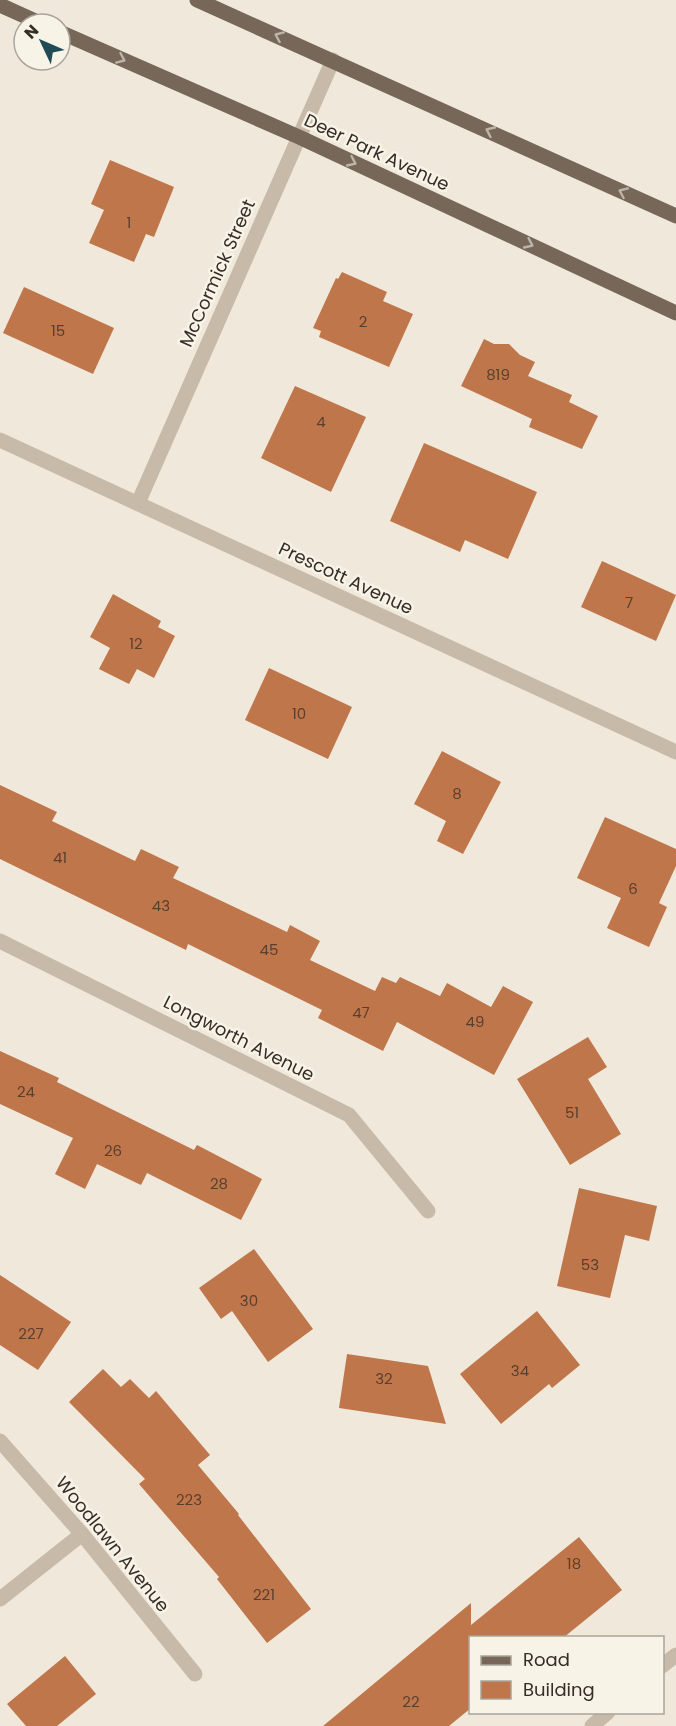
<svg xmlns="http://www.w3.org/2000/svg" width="676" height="1726" font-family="Poppins,sans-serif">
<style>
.building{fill:#bf764a}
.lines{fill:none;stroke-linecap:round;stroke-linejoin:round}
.minor{stroke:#c8baa8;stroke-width:15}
.primary{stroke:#766759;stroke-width:15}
.oneway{stroke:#beb4a7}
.labels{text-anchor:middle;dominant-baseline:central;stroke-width:5;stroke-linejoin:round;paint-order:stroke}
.number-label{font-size:15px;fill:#583f30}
.street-label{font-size:18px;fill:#352d28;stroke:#f8f3e7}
</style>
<rect width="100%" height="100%" fill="#f0e9db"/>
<g class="building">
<path d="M110,160L174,187L154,237L146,234L134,262L89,243L104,210L91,204Z"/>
<path d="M342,272L387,292L383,301L413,314L389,367L319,337L321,331L313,328L336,278L338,279Z"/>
<path d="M24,287L114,328L93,374L3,333Z"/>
<path d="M484,339L494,344H509L520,355L535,362L528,376L572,395L569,402L598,416L582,449L529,427L532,419L461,386Z"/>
<path d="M295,386L366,417L331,492L261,458Z"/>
<path d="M424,443L537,492L508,559L465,540L460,552L390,521Z"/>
<path d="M602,561L676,595L656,641L581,607Z"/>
<path d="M113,594L161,621L158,627L175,636L154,678L137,669L129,684L99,669L110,648L90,637Z"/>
<path d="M269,668L352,707L328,759L245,720Z"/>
<path d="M442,751L501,782L463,854L437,841L446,821L414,804Z"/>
<path d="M0,785L57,812L52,821L135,861L141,849L179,867L173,878L287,932L290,925L320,941L310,960L375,991L382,977L396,983L400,977L440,996L447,983L491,1007L503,986L533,1002L494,1075L397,1022L383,1051L318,1018L322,1010L188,944L186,950L0,859Z"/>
<path d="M605,817L676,849V866L659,903L667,907L649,947L607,928L621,898L577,878Z"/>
<path d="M588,1037L607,1067L588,1079L621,1134L570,1165L517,1079Z"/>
<path d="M0,1051L59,1078L57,1082L194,1150L197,1145L262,1179L241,1220L147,1173L141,1185L97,1164L85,1189L55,1174L73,1138L0,1104Z"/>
<path d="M579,1188L657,1206L649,1241L625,1235L610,1298L557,1286Z"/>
<path d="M254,1249L313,1329L268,1362L232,1311L221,1319L199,1288Z"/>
<path d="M0,1275L71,1322L38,1370L0,1345Z"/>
<path d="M537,1311L580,1365L552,1388L549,1384L501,1424L460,1374Z"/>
<path d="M347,1354L428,1366L446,1424L339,1408Z"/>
<path d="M103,1369L121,1387L130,1379L149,1398L156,1391L210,1455L198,1465L239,1514L238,1515L311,1609L267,1643L217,1579L219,1577L139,1484L145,1479L69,1402Z"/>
<path d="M579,1537L622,1590L563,1638H471V1708L449,1726H323L471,1603V1625Z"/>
<path d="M65,1656L96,1694L57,1726H26L7,1704Z"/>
</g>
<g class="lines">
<g class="minor">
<path d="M0,440L676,752"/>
<path d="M138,503L333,60"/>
<path d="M0,941L349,1115L428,1211"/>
<path d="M0,1441L82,1534L195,1674"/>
<path d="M0,1599L82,1534"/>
<path d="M662,1666L676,1655"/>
<path d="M592,1726L608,1712"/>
</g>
<g class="primary">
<path d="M197,0L676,216"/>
<path d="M0,5L42,24"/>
<path d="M60,32L299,137L676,313"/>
</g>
</g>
<defs><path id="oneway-chevron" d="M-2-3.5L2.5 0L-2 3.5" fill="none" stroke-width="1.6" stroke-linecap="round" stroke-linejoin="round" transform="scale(1.5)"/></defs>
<g class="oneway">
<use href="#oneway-chevron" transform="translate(279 36) rotate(-156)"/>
<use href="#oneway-chevron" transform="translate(121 59) rotate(24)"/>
<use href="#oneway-chevron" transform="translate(490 131) rotate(-155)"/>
<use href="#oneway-chevron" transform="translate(352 162) rotate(25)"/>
<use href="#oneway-chevron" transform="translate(623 192) rotate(-156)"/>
<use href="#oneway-chevron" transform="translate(529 244) rotate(25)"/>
</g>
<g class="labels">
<g class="number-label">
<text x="129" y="222">1</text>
<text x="363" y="321">2</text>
<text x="58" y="330">15</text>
<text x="498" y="374">819</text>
<text x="321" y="421">4</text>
<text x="629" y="602">7</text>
<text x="136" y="643">12</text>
<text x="299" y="713">10</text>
<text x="457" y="793">8</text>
<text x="60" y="857">41</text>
<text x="633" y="888">6</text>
<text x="161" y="905">43</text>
<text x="269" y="949">45</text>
<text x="361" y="1012">47</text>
<text x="475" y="1021">49</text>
<text x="26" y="1091">24</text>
<text x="572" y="1112">51</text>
<text x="113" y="1150">26</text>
<text x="219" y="1183">28</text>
<text x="590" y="1264">53</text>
<text x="249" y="1300">30</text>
<text x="31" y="1333">227</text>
<text x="520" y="1370">34</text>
<text x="384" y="1378">32</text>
<text x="189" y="1499">223</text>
<text x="574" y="1563">18</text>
<text x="264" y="1594">221</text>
<text x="411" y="1701">22</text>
</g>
<g class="street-label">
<text transform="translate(377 152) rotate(25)">Deer Park Avenue</text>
<text transform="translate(217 273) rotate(-66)">McCormick Street</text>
<text transform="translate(346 578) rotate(25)">Prescott Avenue</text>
<text transform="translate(239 1038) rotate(27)">Longworth Avenue</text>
<text transform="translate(113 1544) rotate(51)">Woodlawn Avenue</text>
</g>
</g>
<rect x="469" y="1636" width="195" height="78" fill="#f8f3e7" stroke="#aaa49b" stroke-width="1.5"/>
<rect x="481" y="1656" width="30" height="9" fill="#766759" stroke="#aaa49b" stroke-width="1.5"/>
<text x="523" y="1666" font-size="18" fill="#352d28">Road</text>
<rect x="481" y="1681" width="30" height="18" fill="#bf764a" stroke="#aaa49b" stroke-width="1.5"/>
<text x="523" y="1696" font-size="18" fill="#352d28">Building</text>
<g transform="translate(42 42) rotate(314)"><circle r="28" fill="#f8f3e7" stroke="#aaa49b" stroke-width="1.5"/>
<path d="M0-4.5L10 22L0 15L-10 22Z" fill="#204a54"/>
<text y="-9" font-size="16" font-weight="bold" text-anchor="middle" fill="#352d28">N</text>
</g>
</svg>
